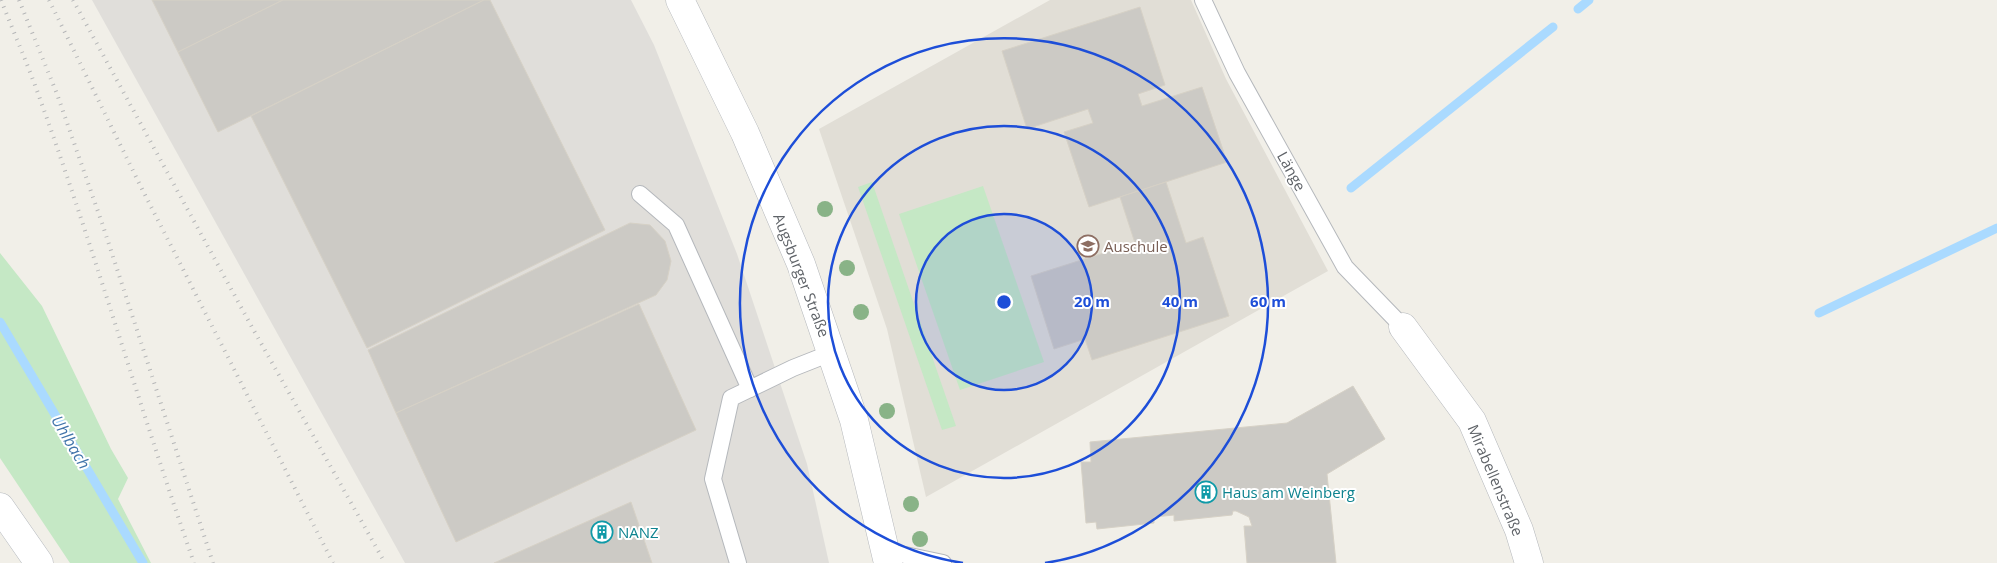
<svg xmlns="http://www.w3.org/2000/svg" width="1997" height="563" font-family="'Open Sans',sans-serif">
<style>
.industrial{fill:#e0deda}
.education{fill:#e1ded6}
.green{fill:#c5e8c5}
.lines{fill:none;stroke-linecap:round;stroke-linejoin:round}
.stream{stroke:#aadaff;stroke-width:9}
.building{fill:#cccac5;stroke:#d6d1c6}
.service-casing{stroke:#b5b8bc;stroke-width:18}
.minor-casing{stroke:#b5b8bc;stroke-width:29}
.tertiary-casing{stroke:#b5b8bc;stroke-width:29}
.secondary-casing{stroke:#b6babf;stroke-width:29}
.service{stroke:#fff;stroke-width:16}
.minor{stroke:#fff;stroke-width:28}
.tertiary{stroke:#fff;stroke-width:28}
.secondary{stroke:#fff;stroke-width:28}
.rail{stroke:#b6b7b8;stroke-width:4;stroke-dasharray:1 6;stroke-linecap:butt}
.tree{fill:#89b387}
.ring{fill:none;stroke:#1d4ed8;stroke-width:2.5}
.labels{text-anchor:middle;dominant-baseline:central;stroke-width:4;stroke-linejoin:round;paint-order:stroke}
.street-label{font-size:15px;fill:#5f6368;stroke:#fff}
.education-label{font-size:15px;fill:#785e54;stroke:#fff;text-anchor:start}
.culture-label{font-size:15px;fill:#0d838f;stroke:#fff;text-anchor:start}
.water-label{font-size:16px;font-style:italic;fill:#4174aa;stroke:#fff}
.centre{fill:#1d4ed8;stroke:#fff;stroke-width:2.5}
.ring-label{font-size:15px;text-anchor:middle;font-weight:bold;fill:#1d4ed8;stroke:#fff;stroke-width:4;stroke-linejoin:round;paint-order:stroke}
</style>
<rect width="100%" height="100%" fill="#f1efe8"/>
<path class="industrial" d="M92,0H631L654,45L737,254L807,464L829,563H405Z"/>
<path class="education" d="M1050,0H1191L1226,79L1328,271L926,497L887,329L819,129Z"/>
<g class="green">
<path d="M872,182L956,426L942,430L858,187Z"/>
<path d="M983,186L1044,362L960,390L899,214Z"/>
<path d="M0,253L42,306L111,449L128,478L118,499L151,563H70L0,458Z"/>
</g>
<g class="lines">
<g class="stream">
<path d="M1578,9L1589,0"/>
<path d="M1351,188L1553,27"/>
<path d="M1819,313L1997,228"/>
<path d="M0,322L143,563"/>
</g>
</g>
<g class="building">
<path d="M152,0H283L178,52Z"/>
<path d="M283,0H484L218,132L178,52Z"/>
<path d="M484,0H490L605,230L367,348L251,116Z"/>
<path d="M1140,7L1165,85L1138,94L1142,106L1202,87L1227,162L1089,207L1064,132L1093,123L1088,109L1027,129L1002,51Z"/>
<path d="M1166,182L1186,243L1203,237L1229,316L1092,360L1085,339L1054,349L1031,276L1135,243L1120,197Z"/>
<path d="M630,223L650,225L665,241L671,261L667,280L656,295L396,413L368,350Z"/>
<path d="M639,304L696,430L456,542L396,413Z"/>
<path d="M1353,386L1385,439L1327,474L1336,563H1247L1244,526H1252L1249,517L1236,511H1233L1232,515L1174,521V515L1154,517V523L1097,529L1096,522L1086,523L1081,462H1091L1090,442L1287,423Z"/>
<path d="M631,502L652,563H494Z"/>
</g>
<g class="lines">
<g class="service-casing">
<g id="service">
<path d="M1203,0L1237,73L1345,267L1403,327"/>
<path d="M640,194L676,225L750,389"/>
<path d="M886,551L943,563"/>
<path d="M738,563L713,479L731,398L793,368L831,353"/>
</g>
</g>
<g class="minor-casing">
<path id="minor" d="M1403,327L1472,421L1519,530L1529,563"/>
</g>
<g class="tertiary-casing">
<path id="tertiary" d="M680,0L745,133L801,264L854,420L888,563"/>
</g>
<g class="secondary-casing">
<path id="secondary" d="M0,507L39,563"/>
</g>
<use href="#service" class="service"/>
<use href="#minor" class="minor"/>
<use href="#tertiary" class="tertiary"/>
<use href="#secondary" class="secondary"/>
<g class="rail">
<path d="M1,0C14,33 28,65 40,99C95,252 140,409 194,563"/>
<path d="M19,0L57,94L103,226L213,563"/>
<path d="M49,0L140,185L333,563"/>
<path d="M73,0L253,329L385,563"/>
</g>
</g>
<g class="tree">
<circle cx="825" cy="209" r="8"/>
<circle cx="847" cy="268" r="8"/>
<circle cx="861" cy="312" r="8"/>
<circle cx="887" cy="411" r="8"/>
<circle cx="911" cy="504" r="8"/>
<circle cx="920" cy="539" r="8"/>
</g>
<circle cx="1004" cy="302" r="88" fill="#1d4ed8" fill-opacity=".12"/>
<g class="ring">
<circle cx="1004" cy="302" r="88"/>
<circle cx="1004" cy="302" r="176"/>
<path d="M963 563A264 264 0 1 1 1045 563"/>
</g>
<defs>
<g id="school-ring" transform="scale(1.125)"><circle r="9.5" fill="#fff" stroke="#8d6e63" stroke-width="1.5"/><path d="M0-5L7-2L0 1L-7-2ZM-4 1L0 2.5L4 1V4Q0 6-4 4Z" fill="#8d6e63"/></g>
<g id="building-ring" transform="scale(1.125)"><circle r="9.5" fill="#fff" stroke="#0f9aa8" stroke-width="1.5"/><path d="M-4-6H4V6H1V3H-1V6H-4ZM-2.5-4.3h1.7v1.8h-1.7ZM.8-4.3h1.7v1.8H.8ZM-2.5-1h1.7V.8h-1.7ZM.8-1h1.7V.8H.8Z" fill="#0f9aa8"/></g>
</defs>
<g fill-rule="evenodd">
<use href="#school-ring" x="1088" y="246"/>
<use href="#building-ring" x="1206" y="492"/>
<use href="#building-ring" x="602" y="532"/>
</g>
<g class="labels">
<g class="street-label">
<text transform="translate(1292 171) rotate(61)">Länge</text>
<text transform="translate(802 275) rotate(69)">Augsburger Straße</text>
<text transform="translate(1496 480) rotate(67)">Mirabellenstraße</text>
</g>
<g class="education-label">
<text x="1104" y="246">Auschule</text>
</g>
<g class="culture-label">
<text x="1222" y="492">Haus am Weinberg</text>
<text x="618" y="532">NANZ</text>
</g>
<g class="water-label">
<text transform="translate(71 442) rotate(59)">Uhlbach</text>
</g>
</g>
<circle cx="1004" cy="302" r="8" class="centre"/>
<g class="ring-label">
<text x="1092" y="307">20 m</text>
<text x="1180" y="307">40 m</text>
<text x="1268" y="307">60 m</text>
</g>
</svg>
